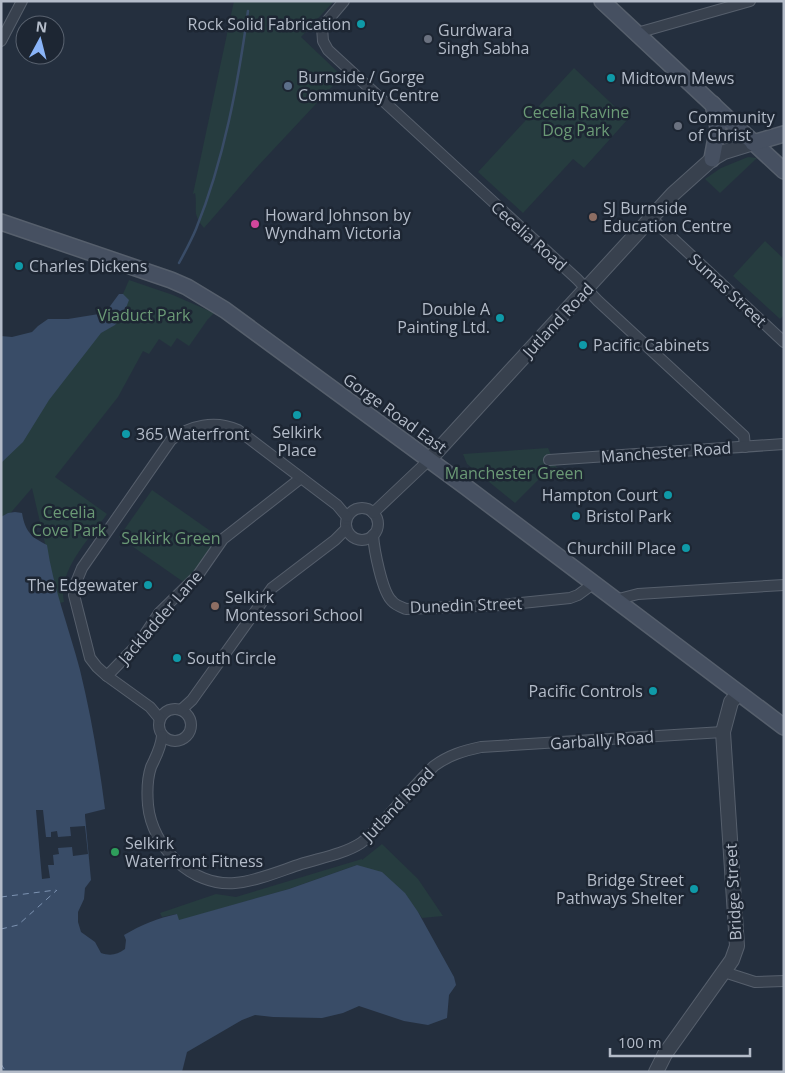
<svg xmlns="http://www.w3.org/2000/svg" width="785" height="1073" font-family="'Open Sans',sans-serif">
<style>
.green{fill:#263c3f}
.water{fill:#394c67}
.pier{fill:#242f3e}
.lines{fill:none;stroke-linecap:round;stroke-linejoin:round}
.stream{stroke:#394c67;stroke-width:2.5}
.ferry{stroke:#7c92b1;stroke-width:1;stroke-dasharray:6 5;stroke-linecap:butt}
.minor-casing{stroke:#565f6c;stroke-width:12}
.tertiary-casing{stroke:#565f6c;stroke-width:16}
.secondary-casing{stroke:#565f6c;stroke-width:18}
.minor{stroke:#38414e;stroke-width:10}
.tertiary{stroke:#38414e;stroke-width:14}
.secondary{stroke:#465061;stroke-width:15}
.culture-dot{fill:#0f9aa8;stroke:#1d2633;stroke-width:2}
.worship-dot{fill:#6b7280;stroke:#1d2633;stroke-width:2}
.service-dot{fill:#5c6f8a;stroke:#1d2633;stroke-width:2}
.education-dot{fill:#8d6e63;stroke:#1d2633;stroke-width:2}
.hotel-dot{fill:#d1479c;stroke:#1d2633;stroke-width:2}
.leisure-dot{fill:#2e9e5b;stroke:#1d2633;stroke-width:2}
.labels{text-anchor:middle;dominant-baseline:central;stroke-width:5;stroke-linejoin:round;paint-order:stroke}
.poi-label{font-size:16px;fill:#b4bcc9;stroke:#1d2633;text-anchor:start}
.park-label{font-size:16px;fill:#6b9a76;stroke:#1d2633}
.street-label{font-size:16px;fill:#b4bcc9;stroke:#1d2633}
</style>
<rect width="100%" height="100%" fill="#242f3e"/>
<g class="green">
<path d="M234,1H334L301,37L342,76L257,167L204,228C191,212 198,210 195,193L193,194Z"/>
<path d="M574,68L628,119L584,168L573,159L523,213L478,172Z"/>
<path d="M748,157L757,158L720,193L705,179L721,168Z"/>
<path d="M765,241L784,259V315L780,319L733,276Z"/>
<path d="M129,280L173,295L214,313L208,319L189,346L177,338L171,347L159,339L149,354L143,351L118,397L55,477L107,514C90,538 57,571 64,602L59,603L32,488L1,524V458L123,294Z"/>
<path d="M548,448L559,473L544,474L515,503L467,464L463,454Z"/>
<path d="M152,490L219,537L185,583L119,537Z"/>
<path d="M382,844L418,879L443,916L422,918L418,912L357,865L289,889L178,921L176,914L162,917L160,913L216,894L236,897L362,859V860Z"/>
</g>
<g class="water">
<path d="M119,294H123L129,300L124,313L115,325L101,333L49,400L23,442L1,463V336L12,337L32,332L38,326L48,319H68L105,313Z"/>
<path d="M15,512L22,513C25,531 31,537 47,545C53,587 69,628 80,670C91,715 99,762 105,809L85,814V816L91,880L85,888L84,899L78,912V922L81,932L95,942L101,953C110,956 117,955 125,949L126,940L124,935C141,925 158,918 177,914L179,920L289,889L357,865L382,872L405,893L418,912L454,977L456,985L449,995L447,1018L428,1025L404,1021L359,1006L343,1013L322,1018L273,1017L255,1015L242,1020L187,1052L182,1072H1V517L8,513Z"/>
</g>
<path class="pier" d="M36,810H43L46,837H51V832L57,831L58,837L71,836L70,827L85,826L88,854L73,856L72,847L58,848L59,854L53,855L54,865H48L50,878L42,879Z"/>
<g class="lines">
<path class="stream" d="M179,263C185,252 191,241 196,229C224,160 238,84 248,11"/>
<g class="ferry">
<path d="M1,897L56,890"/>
<path d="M1,929L18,925L57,890"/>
<path d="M1,1064L6,1072"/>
</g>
<g class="minor-casing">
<g id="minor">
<path d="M344,1L322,27L323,41L328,50L577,279L598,301L744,436L745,447"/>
<path d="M637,33L750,1"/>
<path d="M1,41L22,1"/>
<path d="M651,218L784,342"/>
<path d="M549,460L784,444"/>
<circle cx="362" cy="524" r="16"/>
<path d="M373,513L429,460"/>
<path d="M373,535C374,549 382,592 392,601C395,605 401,607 406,609L502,605L570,598L578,595L593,584"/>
<path d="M615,600L638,594L784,585"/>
<path d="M107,676L139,643L159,613L198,575L223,539L301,478"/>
<circle cx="175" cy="725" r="16"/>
<path d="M181,710L192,700L272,588L335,540L346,529"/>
<path d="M160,719L150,707L107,676L97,667L90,658L74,595L75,585L82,568L171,440C190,425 215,420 238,430L337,505L347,517"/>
<path d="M162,736C161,748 156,756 151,767C147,779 147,793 148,805C152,847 192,887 235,883C257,881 280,871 301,864C320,858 344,854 361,843C372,835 379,825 388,816C403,799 418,782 434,766C449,755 463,751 481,747L723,732"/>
<path d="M724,972L755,982L784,981"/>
</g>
</g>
<g class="tertiary-casing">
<g id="tertiary">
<path d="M429,460L673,194L712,159L724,152L753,143"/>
<path d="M656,1072L665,1054L732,960L737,946L723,732L731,702L739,693"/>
</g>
</g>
<g class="secondary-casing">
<g id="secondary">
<path d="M602,1L784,171"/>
<path d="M753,143L784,134"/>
<path d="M712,159L718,127L713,104"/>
<path d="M1,222L171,280L187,287L225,310L466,487L784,727"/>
</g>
</g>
<use href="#minor" class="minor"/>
<use href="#tertiary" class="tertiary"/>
<use href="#secondary" class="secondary"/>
</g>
<g class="culture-dot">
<circle cx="361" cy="24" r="5"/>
<circle cx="611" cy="78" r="5"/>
<circle cx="19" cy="266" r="5"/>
<circle cx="500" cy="318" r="5"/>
<circle cx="583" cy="345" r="5"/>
<circle cx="297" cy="415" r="5"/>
<circle cx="126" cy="434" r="5"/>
<circle cx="668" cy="495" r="5"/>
<circle cx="576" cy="516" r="5"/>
<circle cx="686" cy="548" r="5"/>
<circle cx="148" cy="585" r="5"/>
<circle cx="177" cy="658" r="5"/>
<circle cx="653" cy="691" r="5"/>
<circle cx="694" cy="889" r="5"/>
</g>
<g class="worship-dot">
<circle cx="428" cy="39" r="5"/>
<circle cx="678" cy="126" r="5"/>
</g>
<circle class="service-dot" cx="288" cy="86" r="5"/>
<g class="education-dot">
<circle cx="593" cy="217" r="5"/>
<circle cx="215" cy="606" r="5"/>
</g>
<circle class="hotel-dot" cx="255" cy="224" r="5"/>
<circle class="leisure-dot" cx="115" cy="852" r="5"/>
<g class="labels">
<g class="poi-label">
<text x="351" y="24" text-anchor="end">Rock Solid Fabrication</text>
<text x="438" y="30">Gurdwara<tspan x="438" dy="18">Singh Sabha</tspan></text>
<text x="298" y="77">Burnside / Gorge<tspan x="298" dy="18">Community Centre</tspan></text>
<text x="621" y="78">Midtown Mews</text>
<text x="688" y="117">Community<tspan x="688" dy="18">of Christ</tspan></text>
<text x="603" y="208">SJ Burnside<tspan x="603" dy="18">Education Centre</tspan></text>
<text x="265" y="215">Howard Johnson by<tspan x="265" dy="18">Wyndham Victoria</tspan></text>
<text x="29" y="266">Charles Dickens</text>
<text x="490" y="309" text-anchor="end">Double A<tspan x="490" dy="18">Painting Ltd.</tspan></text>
<text x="593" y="345">Pacific Cabinets</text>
<text x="297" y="432" text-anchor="middle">Selkirk<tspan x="297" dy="18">Place</tspan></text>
<text x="136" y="434">365 Waterfront</text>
<text x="658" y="495" text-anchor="end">Hampton Court</text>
<text x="586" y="516">Bristol Park</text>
<text x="676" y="548" text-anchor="end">Churchill Place</text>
<text x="138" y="585" text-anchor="end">The Edgewater</text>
<text x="225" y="597">Selkirk<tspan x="225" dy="18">Montessori School</tspan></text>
<text x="187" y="658">South Circle</text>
<text x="643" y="691" text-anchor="end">Pacific Controls</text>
<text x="125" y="843">Selkirk<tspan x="125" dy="18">Waterfront Fitness</tspan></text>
<text x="684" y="880" text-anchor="end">Bridge Street<tspan x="684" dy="18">Pathways Shelter</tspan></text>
</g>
<g class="park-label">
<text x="576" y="112">Cecelia Ravine<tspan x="576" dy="18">Dog Park</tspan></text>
<text x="144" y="315">Viaduct Park</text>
<text x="514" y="473">Manchester Green</text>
<text x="69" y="512">Cecelia<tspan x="69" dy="18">Cove Park</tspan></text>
<text x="171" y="538">Selkirk Green</text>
</g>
<g class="street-label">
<text transform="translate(529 236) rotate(42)">Cecelia Road</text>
<text transform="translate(728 290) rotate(43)">Sumas Street</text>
<text transform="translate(558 320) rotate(-47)">Jutland Road</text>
<text transform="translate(395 413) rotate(36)">Gorge Road East</text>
<text transform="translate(666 452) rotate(-4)">Manchester Road</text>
<text transform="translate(466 605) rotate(-2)">Dunedin Street</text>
<text transform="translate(160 617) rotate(-49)">Jackladder Lane</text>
<text transform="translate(602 740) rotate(-4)">Garbally Road</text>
<text transform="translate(398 804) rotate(-46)">Jutland Road</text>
<text transform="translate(733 892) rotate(-93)">Bridge Street</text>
</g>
</g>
<rect width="785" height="1073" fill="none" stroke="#b4bcc9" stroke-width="5"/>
<g transform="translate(40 40) rotate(7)"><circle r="24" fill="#1d2633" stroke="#59626f"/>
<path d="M0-4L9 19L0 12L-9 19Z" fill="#8ab4f8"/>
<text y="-8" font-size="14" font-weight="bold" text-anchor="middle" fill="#b4bcc9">N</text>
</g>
<path d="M610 1048v8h140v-8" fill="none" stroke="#b4bcc9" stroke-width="2.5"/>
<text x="618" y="1048" font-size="15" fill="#b4bcc9" stroke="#1d2633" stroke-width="4" paint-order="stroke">100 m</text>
</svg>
